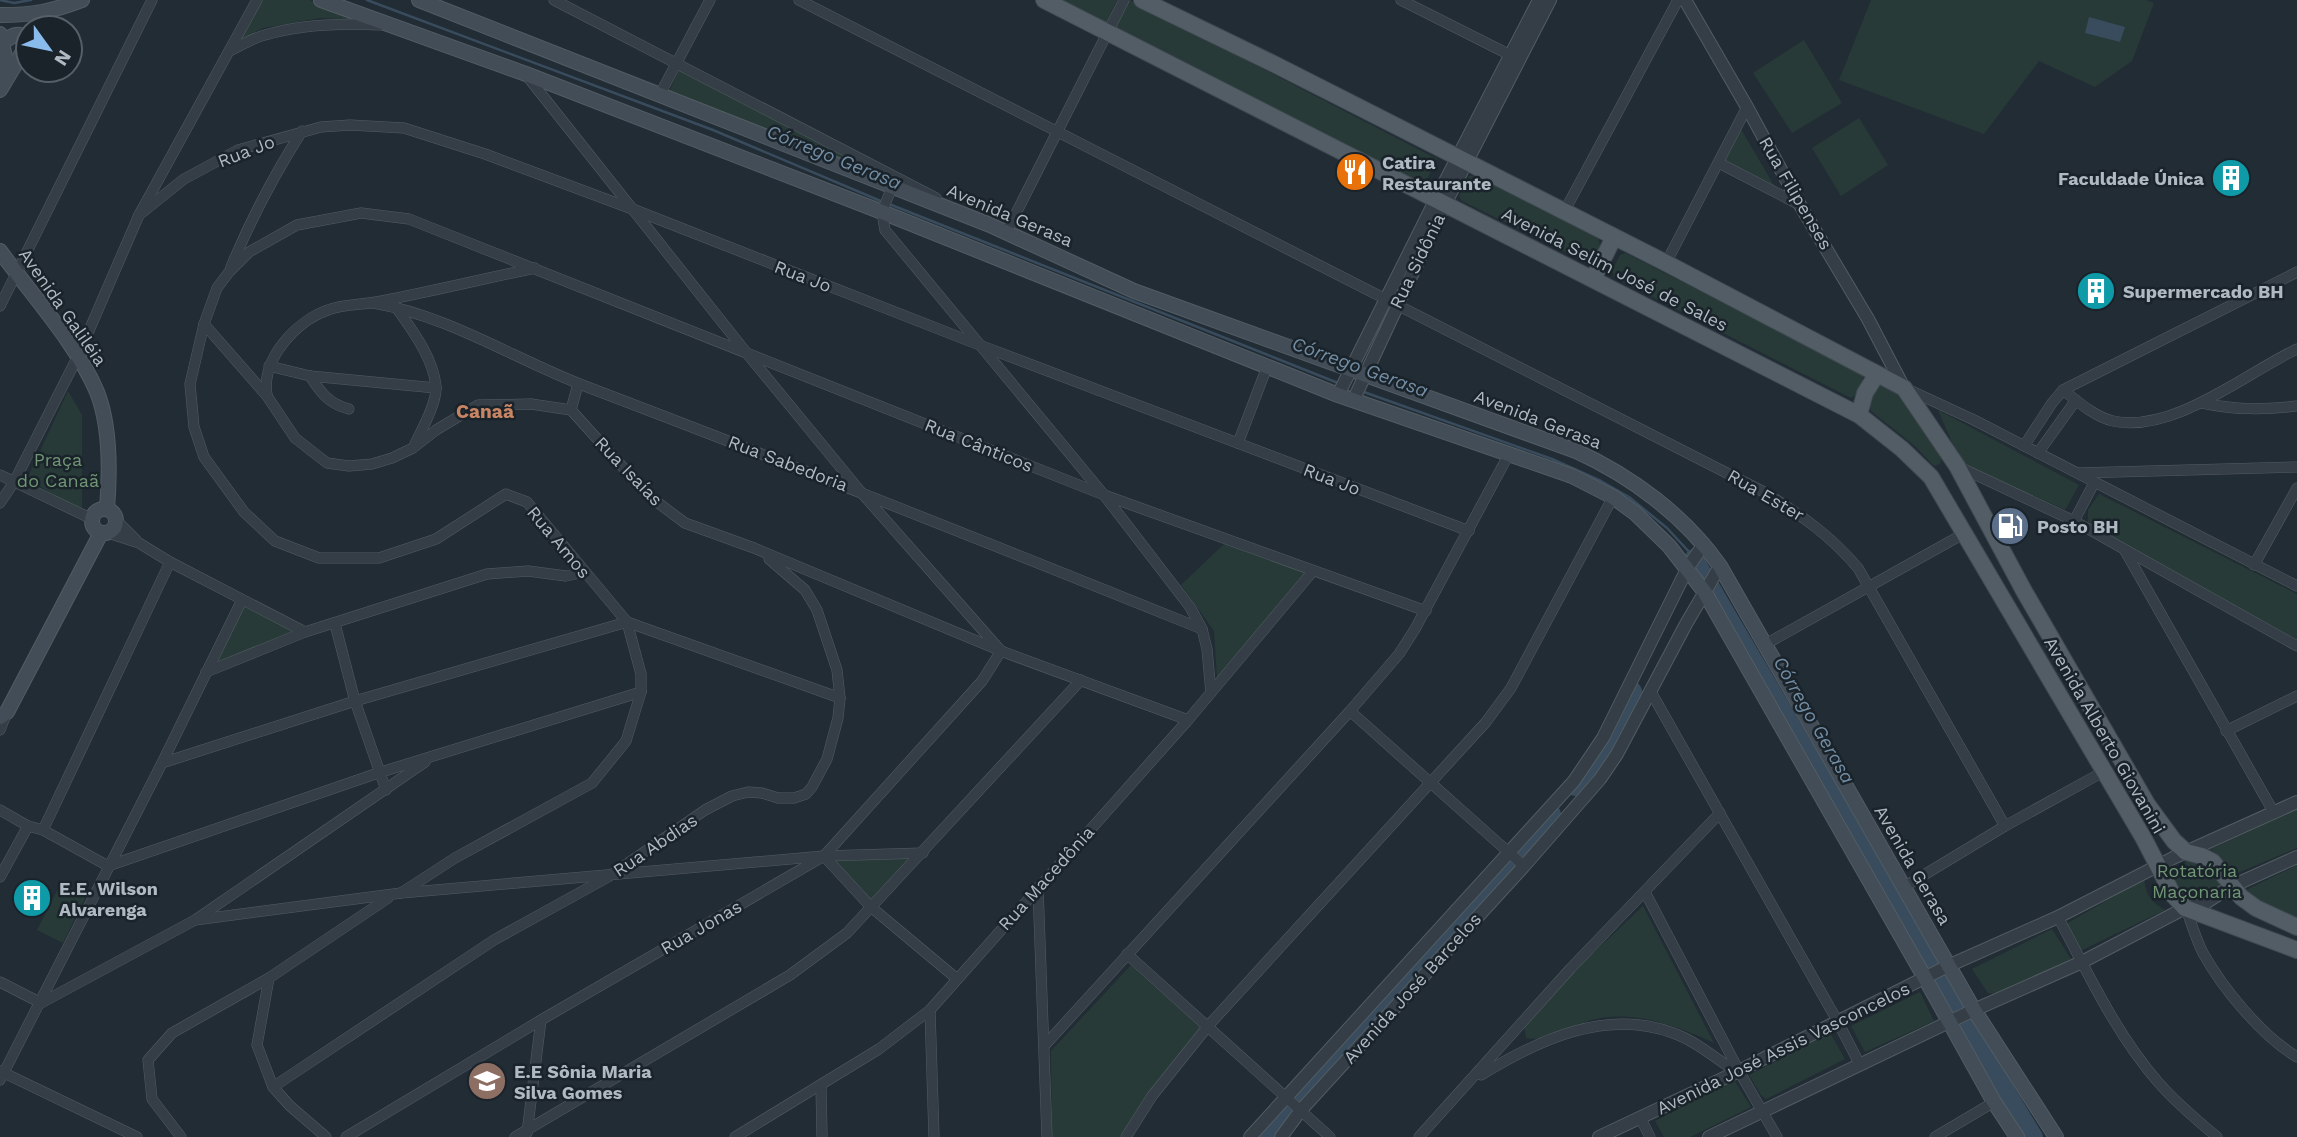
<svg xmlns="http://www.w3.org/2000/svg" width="2297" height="1137" font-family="'Work Sans',sans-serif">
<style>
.green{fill:#273a38}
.water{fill:#394c5d}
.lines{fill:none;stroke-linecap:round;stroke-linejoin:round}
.stream{stroke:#394c5d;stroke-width:2.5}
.river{stroke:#394c5d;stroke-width:18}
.minor-casing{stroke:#525c63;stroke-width:11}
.tertiary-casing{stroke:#525c63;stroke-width:14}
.secondary-casing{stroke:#525c63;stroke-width:16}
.primary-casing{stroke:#3e474f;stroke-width:18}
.minor{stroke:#353e46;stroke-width:10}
.tertiary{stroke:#353e46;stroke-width:12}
.secondary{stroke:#434d58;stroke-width:14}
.primary{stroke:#535d66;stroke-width:16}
.labels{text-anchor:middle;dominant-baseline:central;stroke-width:5;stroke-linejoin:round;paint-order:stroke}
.street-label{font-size:18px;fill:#afb9c2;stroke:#1a232a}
.poi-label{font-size:18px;font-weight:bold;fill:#afb9c2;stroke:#1a232a;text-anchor:start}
.park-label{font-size:18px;fill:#709675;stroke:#1a232a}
.water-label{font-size:19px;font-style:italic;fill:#728da3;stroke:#1a232a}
.neighbourhood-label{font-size:19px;font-weight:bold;fill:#c88564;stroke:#1a232a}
</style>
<rect width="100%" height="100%" fill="#222c35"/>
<g class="green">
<path d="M261,0H309L372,20L320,18L263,28L237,41Z"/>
<path d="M1056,0H1117L1105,25Z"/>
<path d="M1130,0L1437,159L1424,186L1115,29Z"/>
<path d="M1871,0H2146L2154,3L2132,61L2095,87L2039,61L1984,134L1839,80Z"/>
<path d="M1804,40L1842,103L1792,133L1753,73Z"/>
<path d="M679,70L934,199L668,94Z"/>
<path d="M1859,118L1888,165L1841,196L1812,148Z"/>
<path d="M1735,119L1779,194L1716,157Z"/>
<path d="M1474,175L1598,238C1602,249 1598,258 1588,263L1462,201L1459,196L1469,176Z"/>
<path d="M1625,253L1862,372C1865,383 1861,392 1851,398L1615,278L1612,271L1620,255Z"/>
<path d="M1880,383C1905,389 1928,436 1942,457L1940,464L1934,466L1915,446L1871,411L1868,396Z"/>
<path d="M68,391L82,415V511L27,479Z"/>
<path d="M1938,410L2079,485L2065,510L1961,463Z"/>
<path d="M2099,494L2297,594V640L2097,530L2088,522V510Z"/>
<path d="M1225,543L1306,571L1217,678L1214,631L1181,585Z"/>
<path d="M243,603L297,632L212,666Z"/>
<path d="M2297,809V848L2235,874L2211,849Z"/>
<path d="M915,856L871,903L830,858Z"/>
<path d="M2190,859L2202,860L2220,879L2219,887L2204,901H2190L2181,897L2174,881L2173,872Z"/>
<path d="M2297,865V921L2280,916L2246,890Z"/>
<path d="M2144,879C2146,895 2151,902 2165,910L2080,951L2066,924Z"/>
<path d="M61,883L86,896L63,943L37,930Z"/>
<path d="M1643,906L1714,1043C1677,1025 1629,1008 1588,1021C1568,1027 1547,1042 1526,1038L1524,1027L1575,970Z"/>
<path d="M2052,929L2071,959L1998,994L1988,993L1972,969Z"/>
<path d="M1131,965L1201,1028L1143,1100L1121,1137H1052L1051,1051Z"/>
<path d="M1920,992L1934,1021L1865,1052L1851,1026Z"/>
<path d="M1830,1033L1845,1059L1766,1099L1761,1095L1749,1075Z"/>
<path d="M1734,1080L1751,1107L1690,1137H1664L1655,1121Z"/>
</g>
<path class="water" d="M2089,17L2125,27L2120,42L2085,33Z"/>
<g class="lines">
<g class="stream">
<path d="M0,0L14,3L31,0"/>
<path d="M367,0L713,130L883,202"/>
<path d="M889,204L1338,383"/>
<path d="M1361,391L1552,459L1601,481L1629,497L1667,528L1692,555"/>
</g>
<g class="river">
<path d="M1694,558L1974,1038L2034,1137"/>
<path d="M1575,787L1596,760L1633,691"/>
<path d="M1263,1137L1328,1061L1552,814"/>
</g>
<g class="minor-casing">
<g id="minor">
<path d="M554,0L936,198"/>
<path d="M799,0L1764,492C1801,515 1830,535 1858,568L2005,826"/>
<path d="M1401,0L1516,58"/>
<path d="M229,51C241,46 252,38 265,35C301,24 344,23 381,25"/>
<path d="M659,96L710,0"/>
<path d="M1719,163L1800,205"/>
<path d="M892,187L882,212L885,230L1104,495L1190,607L1202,629L1207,649L1211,693"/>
<path d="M1564,212L1678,0"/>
<path d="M139,215L184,179L238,150L321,127L350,125L404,128L485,154L635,210L982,346L1469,531"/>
<path d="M1006,233L1124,0"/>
<path d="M1666,263L1747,107"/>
<path d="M231,267C251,219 274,175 302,131"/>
<path d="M373,303C451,316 517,361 590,388C795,466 999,547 1202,629"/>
<path d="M0,306L152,0"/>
<path d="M396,307C412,330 433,357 436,386C437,403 422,429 415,444"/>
<path d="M204,324L267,396L295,438L327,463L349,466L372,464L392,458L413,448L436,430L478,405L531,404L571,410L649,496L685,523L754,548L1001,651L1188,720"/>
<path d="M269,366L310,376L436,388"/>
<path d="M310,376C321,393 329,404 349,409"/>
<path d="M1907,389L1974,420L2297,586"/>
<path d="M2063,390C2077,401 2095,417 2113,421C2173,434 2246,373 2297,349"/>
<path d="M267,395C261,359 296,321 328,310C343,304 361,305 376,302C429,292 482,279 535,268"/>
<path d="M2202,403C2235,410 2263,410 2297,406"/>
<path d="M571,410L578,384"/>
<path d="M1238,443L1267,367"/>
<path d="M2024,446L2052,403L2063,390L2297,272"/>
<path d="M2038,453L2076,400"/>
<path d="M1957,466L2074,521L2297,646"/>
<path d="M2078,473L2297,467"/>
<path d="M0,475L92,519"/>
<path d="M0,503L14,482L78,356L139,215L257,0"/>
<path d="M116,520L136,540"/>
<path d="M2074,521L2094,483"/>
<path d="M108,533L139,543L170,562L305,632"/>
<path d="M2124,549L2273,811"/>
<path d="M2254,565L2297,488"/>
<path d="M627,622L840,698"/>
<path d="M335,624L355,701L386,790"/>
<path d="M1764,645L1965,533"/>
<path d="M206,672L305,632L487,574L528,571L566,576L584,572"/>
<path d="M1651,692L1838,1022L1860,1065"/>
<path d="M1350,711L1524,866"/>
<path d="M0,730L7,712"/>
<path d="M2226,731L2297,696"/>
<path d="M162,763L355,701L627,622"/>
<path d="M0,810L28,826L43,830L108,866L378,773L641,692"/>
<path d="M43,830L170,562"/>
<path d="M824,856L871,907L956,978"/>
<path d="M0,877L28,826"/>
<path d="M1038,887L1047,1137"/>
<path d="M1904,887L2005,826L2103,772"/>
<path d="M1645,892L1739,1071L1777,1137"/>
<path d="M401,893L455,858L592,783L626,741L641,692V674L627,622L527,502L506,494L436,539L379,558H319L275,541L244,512L204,457L194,427L190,384L204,324L217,288L229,272L249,252L297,225L361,213L409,219L1104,495L1426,611"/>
<path d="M2186,908C2191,923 2196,939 2203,953C2223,989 2262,1036 2297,1057"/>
<path d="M2058,917C2088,973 2116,1034 2158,1082C2176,1103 2197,1120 2217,1137"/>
<path d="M195,920L401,893L824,856L923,853"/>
<path d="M1127,954L1330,1137"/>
<path d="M269,978L257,1045L273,1087L290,1106L326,1137"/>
<path d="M0,982L41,1003L195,920L425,762"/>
<path d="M930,1010L934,1137"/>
<path d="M1045,1045L1350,711L1399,654L1415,629L1509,454"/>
<path d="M0,1071L137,1137"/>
<path d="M1481,1075C1538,1040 1606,1008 1673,1033C1696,1041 1716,1059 1737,1072"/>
<path d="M0,1080L162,763L242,600"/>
<path d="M821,1086L822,1137"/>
<path d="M273,1087L494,940L608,877L705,810L732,796L748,792L762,793L778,798H794L806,794L812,787L827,759L838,718L840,698L837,670L817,610L805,590L769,559"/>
<path d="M1640,1117L1650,1137"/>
<path d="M527,1133L541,1020"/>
<path d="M181,1137L152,1099L148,1060L172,1033L269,978L388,898"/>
<path d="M346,1137L541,1020L824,856L982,681L1001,651L860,491L745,351L527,76"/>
<path d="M515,1137L790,975L847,933L1081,680"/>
<path d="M735,1137L879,1049L930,1010L1188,720L1313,571"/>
<path d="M1126,1137L1152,1096L1208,1026L1486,722L1511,688L1613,497"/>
<path d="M1419,1137L1571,968L1720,813"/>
<path d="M1935,1137L1994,1102"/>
</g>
</g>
<g class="tertiary-casing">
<g id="tertiary">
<path d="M1685,0L1747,107L1800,205L1868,319L1904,388"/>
<path d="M1338,395L1436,199L1539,0"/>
<path d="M1353,401L1445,204L1550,0"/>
<path d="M1250,1137L1574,781L1603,738L1688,567L1704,544"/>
<path d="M1281,1137L1301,1110L1524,866L1600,779L1617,754L1686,624L1720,566"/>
<path d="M1599,1137L1739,1071L1948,966L2058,917L2177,856L2297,802"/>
<path d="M1709,1137L1974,1010L2082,962L2185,908L2202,905L2230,887L2297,857"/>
</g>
</g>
<g class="secondary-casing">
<g id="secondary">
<path d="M321,0L526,74L882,212L1338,395L1572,476L1613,497L1635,513L1669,546L1704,591L1925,978L1994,1102L2017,1137"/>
<path d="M419,0L990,225L1134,291L1576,451C1631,476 1685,516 1720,566L1974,1010L2056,1137"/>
<path d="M0,15C34,15 50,12 82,0"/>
<path d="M0,34L5,57L0,79"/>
<path d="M3,42C13,35 17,32 28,38"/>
<path d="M0,90L28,43"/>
<path d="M0,251C31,294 77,344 97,392C111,427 110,472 107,509"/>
<circle cx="104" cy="521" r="12"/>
<path d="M0,717L7,712L101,533"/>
</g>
</g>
<g class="primary-casing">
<g id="primary">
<path d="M1044,0L1859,415L1902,449L1931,477L2144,839L2173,895L2185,908L2297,950"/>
<path d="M1142,0L1274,64L1666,263L1904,388L1957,466L2024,591L2147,804L2174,841L2186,852L2202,856L2213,862L2241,897L2256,908L2297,927"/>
<path d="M1593,279L1614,237"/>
<path d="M1859,415L1865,393L1877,374"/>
</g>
</g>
<use href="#minor" class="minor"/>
<use href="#tertiary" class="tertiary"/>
<use href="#secondary" class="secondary"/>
<use href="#primary" class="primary"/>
</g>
<defs>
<g id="restaurant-disc" transform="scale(2.0125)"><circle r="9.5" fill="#e8710a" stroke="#1a232a"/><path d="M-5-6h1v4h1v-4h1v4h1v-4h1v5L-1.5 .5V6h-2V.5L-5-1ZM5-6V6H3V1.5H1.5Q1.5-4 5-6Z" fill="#fff"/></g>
<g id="building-disc" transform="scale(2.0125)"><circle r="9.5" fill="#0f9aa8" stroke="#1a232a"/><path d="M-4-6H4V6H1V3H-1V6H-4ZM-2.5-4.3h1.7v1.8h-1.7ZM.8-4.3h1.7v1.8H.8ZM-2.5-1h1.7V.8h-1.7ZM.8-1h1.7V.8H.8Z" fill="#fff"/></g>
<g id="fuel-disc" transform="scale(2.0125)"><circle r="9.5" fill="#5c6f8a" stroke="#1a232a"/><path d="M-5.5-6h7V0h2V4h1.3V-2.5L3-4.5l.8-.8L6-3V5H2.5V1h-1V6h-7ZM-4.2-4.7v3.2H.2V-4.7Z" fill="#fff"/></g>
<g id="school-disc" transform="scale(2.0125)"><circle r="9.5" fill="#8d6e63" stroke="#1a232a"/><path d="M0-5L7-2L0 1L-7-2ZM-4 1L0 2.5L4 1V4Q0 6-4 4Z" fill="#fff"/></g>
</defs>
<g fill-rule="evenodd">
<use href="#restaurant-disc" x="1355" y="172"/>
<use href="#building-disc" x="2231" y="178"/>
<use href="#building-disc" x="2096" y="291"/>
<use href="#fuel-disc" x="2010" y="526"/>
<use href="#building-disc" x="32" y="898"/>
<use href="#school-disc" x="487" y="1081"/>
</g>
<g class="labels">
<g class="street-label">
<text transform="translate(246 151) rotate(-21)">Rua Jo</text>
<text transform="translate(1796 193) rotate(60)">Rua Filipenses</text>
<text transform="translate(1010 215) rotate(23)">Avenida Gerasa</text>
<text transform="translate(1417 261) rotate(-64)">Rua Sidônia</text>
<text transform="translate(1615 269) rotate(27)">Avenida Selim José de Sales</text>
<text transform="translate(803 276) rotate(21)">Rua Jo</text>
<text transform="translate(63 307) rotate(55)">Avenida Galiléia</text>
<text transform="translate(1538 419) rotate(21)">Avenida Gerasa</text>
<text transform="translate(979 445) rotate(22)">Rua Cânticos</text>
<text transform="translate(788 463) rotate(21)">Rua Sabedoria</text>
<text transform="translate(629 471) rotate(46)">Rua Isaías</text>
<text transform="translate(1332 479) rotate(21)">Rua Jo</text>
<text transform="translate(1766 495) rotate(30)">Rua Ester</text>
<text transform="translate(559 542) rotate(50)">Rua Amos</text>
<text transform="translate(2105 735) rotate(60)">Avenida Alberto Giovanini</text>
<text transform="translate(655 845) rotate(-34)">Rua Abdias</text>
<text transform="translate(1913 865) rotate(60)">Avenida Gerasa</text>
<text transform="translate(1046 878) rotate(-48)">Rua Macedônia</text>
<text transform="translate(701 927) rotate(-30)">Rua Jonas</text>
<text transform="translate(1412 988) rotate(-48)">Avenida José Barcelos</text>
<text transform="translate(1783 1048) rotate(-26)">Avenida José Assis Vasconcelos</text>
</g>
<g class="poi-label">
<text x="1382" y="162">Catira<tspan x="1382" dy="21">Restaurante</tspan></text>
<text x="2204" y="178" text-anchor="end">Faculdade Única</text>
<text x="2123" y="291">Supermercado BH</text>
<text x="2037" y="526">Posto BH</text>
<text x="59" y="888">E.E. Wilson<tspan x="59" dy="21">Alvarenga</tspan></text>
<text x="514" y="1071">E.E Sônia Maria<tspan x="514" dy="21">Silva Gomes</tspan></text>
</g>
<g class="park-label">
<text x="58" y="459">Praça<tspan x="58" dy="21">do Canaã</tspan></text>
<text x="2197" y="870">Rotatória<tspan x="2197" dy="21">Maçonaria</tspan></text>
</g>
<g class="water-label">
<text transform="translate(834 157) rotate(22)">Córrego Gerasa</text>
<text transform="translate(1360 367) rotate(20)">Córrego Gerasa</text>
<text transform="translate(1814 720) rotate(60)">Córrego Gerasa</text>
</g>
<g class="neighbourhood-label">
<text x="485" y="411">Canaã</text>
</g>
</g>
<g transform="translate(49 49) rotate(123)"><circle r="33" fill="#1a232a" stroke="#565f67" stroke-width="2"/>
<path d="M0-5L12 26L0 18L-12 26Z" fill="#8abbed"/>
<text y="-10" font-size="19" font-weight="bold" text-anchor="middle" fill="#afb9c2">N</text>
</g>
</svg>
